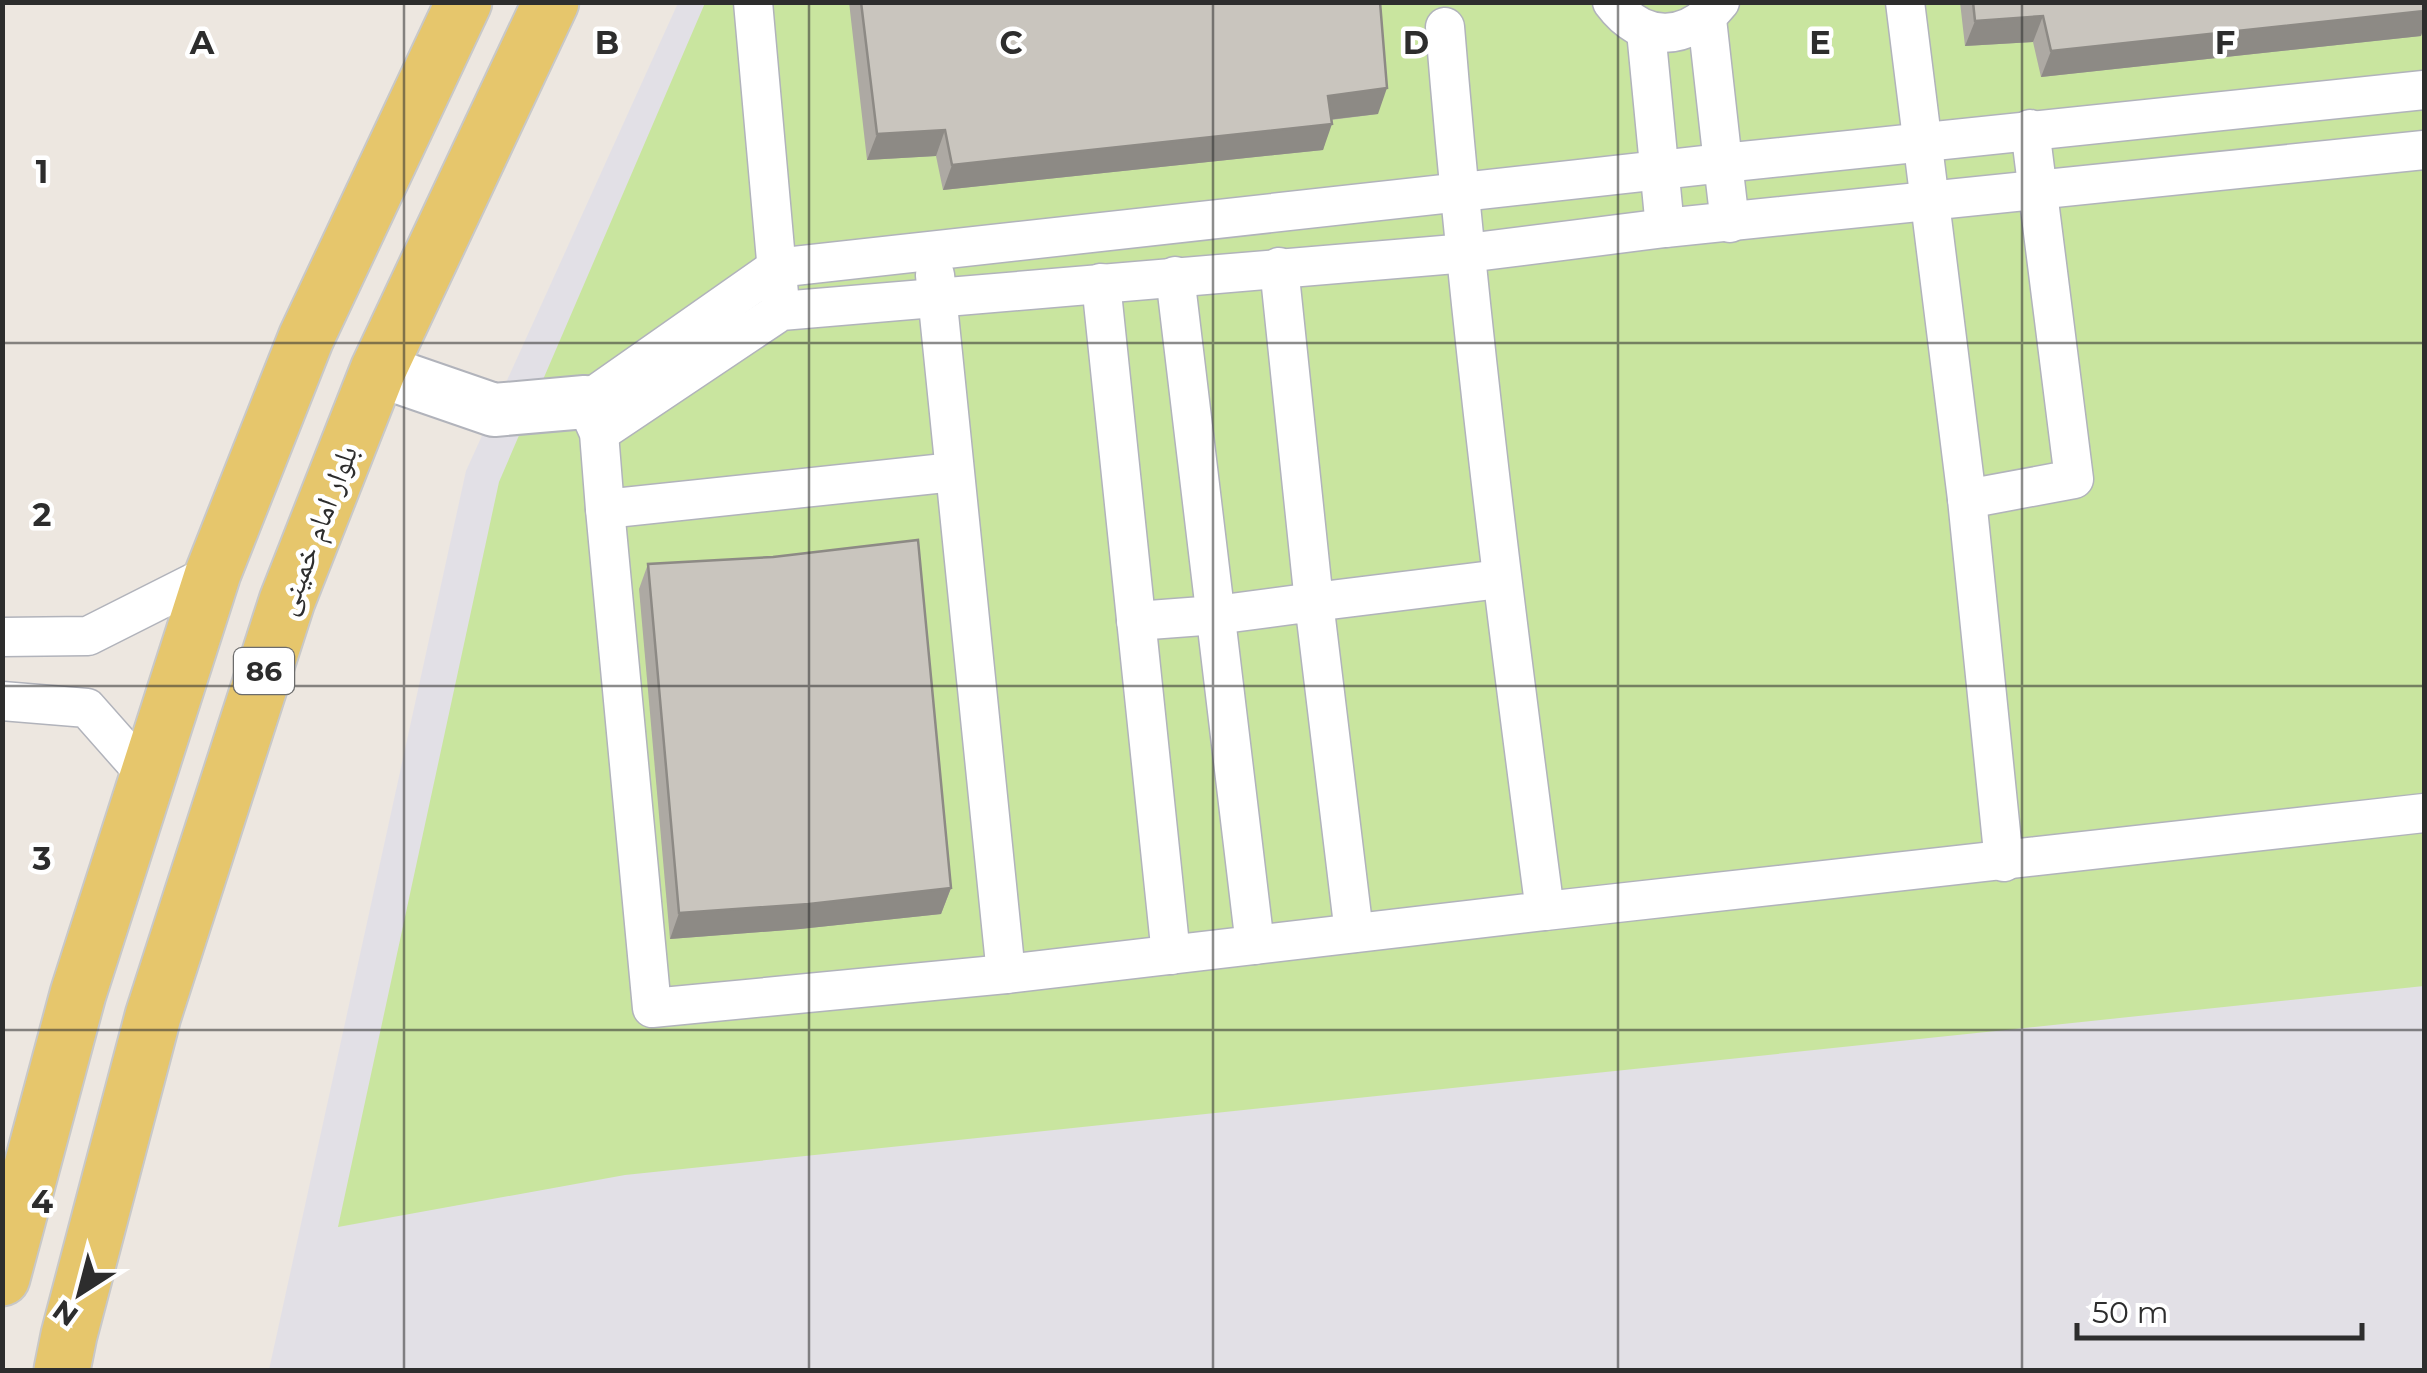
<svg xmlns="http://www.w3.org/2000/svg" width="2427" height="1373" font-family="Montserrat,'Noto Naskh Arabic',sans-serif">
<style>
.industrial{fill:#e2e0e6}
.pitch{fill:#c9e59f}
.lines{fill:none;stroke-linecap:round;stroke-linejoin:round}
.street-casing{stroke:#b1b3bb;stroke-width:41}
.secondary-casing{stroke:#b1b3bb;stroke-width:56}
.primary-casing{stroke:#c8c8c8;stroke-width:59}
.street{stroke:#fff;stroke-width:38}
.secondary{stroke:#fff;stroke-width:52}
.primary{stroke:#e6c66c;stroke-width:55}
.wall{fill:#ada9a3}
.shaded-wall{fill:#8d8a85}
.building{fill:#c9c5be;stroke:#8d8a85;stroke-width:2.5}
.grid{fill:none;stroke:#2d2d2d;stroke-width:2.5;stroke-opacity:0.55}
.labels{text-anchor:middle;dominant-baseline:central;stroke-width:9;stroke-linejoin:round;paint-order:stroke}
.shield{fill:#fff;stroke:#6c6c6c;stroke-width:2.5}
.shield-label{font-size:28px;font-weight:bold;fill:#2d2d2d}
.street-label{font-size:30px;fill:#2d2d2d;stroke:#fff}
.grid-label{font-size:32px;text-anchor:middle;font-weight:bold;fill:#2d2d2d;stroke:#fff;stroke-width:9;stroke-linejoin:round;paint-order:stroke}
</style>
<rect width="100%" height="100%" fill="#ede7e0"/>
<path class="industrial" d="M678,3H2424V1370H269L466,471Z"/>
<path class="pitch" d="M705,3H2424V986L625,1175L338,1227L499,482Z"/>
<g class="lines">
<g class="street-casing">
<g id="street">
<path d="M753,2L779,294"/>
<path d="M1612,2C1643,44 1688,42 1720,2"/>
<path d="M1905,2L1967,499L2004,862"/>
<path d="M1707,19L1723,163L2424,90"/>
<path d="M1646,31L1665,228L2424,150"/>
<path d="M1279,267L1314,602L1500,579"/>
<path d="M935,275L1006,974"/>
<path d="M1175,276L1255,945"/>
<path d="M1101,283L1171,955"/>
<path d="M599,433L781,311L1467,253L1665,228"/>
<path d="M954,472L605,509L599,433L585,402L776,268L1723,163L1730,223"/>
<path d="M1967,499L2074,479L2030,129"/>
<path d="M605,509L652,1008L1006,974L1545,911C1506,617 1469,323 1445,27"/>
<path d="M1136,621L1216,615L1314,602L1354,933"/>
<path d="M2,637L88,636L213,573"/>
<path d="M2,701L87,708L148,777"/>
<path d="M1545,911L2424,813"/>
</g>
</g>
<g class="secondary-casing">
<path id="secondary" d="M378,370L494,410L585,402"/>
</g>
<g class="primary-casing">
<g id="primary">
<path d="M2,1278L78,994L213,573L306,338L464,2"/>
<path d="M62,1370L69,1335L153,1016L287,601L378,370L551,2"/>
</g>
</g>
<use href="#street" class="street"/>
<use href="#secondary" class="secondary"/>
<use href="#primary" class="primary"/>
</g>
<g class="wall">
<path d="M849,2H1380L1378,114L1331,120L1323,150L943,190L936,156L867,160Z"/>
<path d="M1960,2H2424V26L2421,36L2041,77L2033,42L1965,46Z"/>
<path d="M648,564L951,888L941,914L800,929L670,939L639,589Z"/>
</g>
<g class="shaded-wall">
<path d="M2424,11V26L2421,36L2041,77L2051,51Z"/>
<path d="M2043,16L2033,42L1965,46L1975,21Z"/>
<path d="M1387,88L1378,114L1318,121L1328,96Z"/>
<path d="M1332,124L1323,150L943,190L952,165Z"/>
<path d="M945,130L936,156L867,160L877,134Z"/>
<path d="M951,888L941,914L800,929L670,939L679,913Z"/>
</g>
<g class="building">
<path d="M861,2H1380L1387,88L1328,96L1332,124L952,165L945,130L877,134Z"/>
<path d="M1973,2H2424V11L2051,51L2043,16L1975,21Z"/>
<path d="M918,540L951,888L809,904L679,913L648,564L773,557Z"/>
</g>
<path class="grid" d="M404,2V1370M809,2V1370M1213,2V1370M1618,2V1370M2022,2V1370M2,343H2424M2,686H2424M2,1030H2424"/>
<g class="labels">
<rect class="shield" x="234" y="648" width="60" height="46" rx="8"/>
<g class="shield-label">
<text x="264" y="671">86</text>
</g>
<g class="street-label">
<text transform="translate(316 530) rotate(-69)">بلوار امام خمینی</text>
</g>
</g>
<g class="grid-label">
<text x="202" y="54">A</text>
<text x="607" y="54">B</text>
<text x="1011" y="54">C</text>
<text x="1416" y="54">D</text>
<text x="1820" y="54">E</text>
<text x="2225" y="54">F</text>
<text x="42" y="183">1</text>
<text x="42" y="526">2</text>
<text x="42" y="870">3</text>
<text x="42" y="1213">4</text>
</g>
<rect width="2427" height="1373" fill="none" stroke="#2d2d2d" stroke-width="10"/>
<g transform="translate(80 1293) rotate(216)" stroke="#ffffff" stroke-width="8" paint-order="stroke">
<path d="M0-8L18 38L0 25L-18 38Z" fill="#2d2d2d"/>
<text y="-15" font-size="28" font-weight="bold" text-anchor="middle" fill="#2d2d2d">N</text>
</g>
<path d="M2077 1323v15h285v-15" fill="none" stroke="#2d2d2d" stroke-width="5"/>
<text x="2092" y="1323" font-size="30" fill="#2d2d2d" stroke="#ffffff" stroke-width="8" paint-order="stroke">50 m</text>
</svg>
